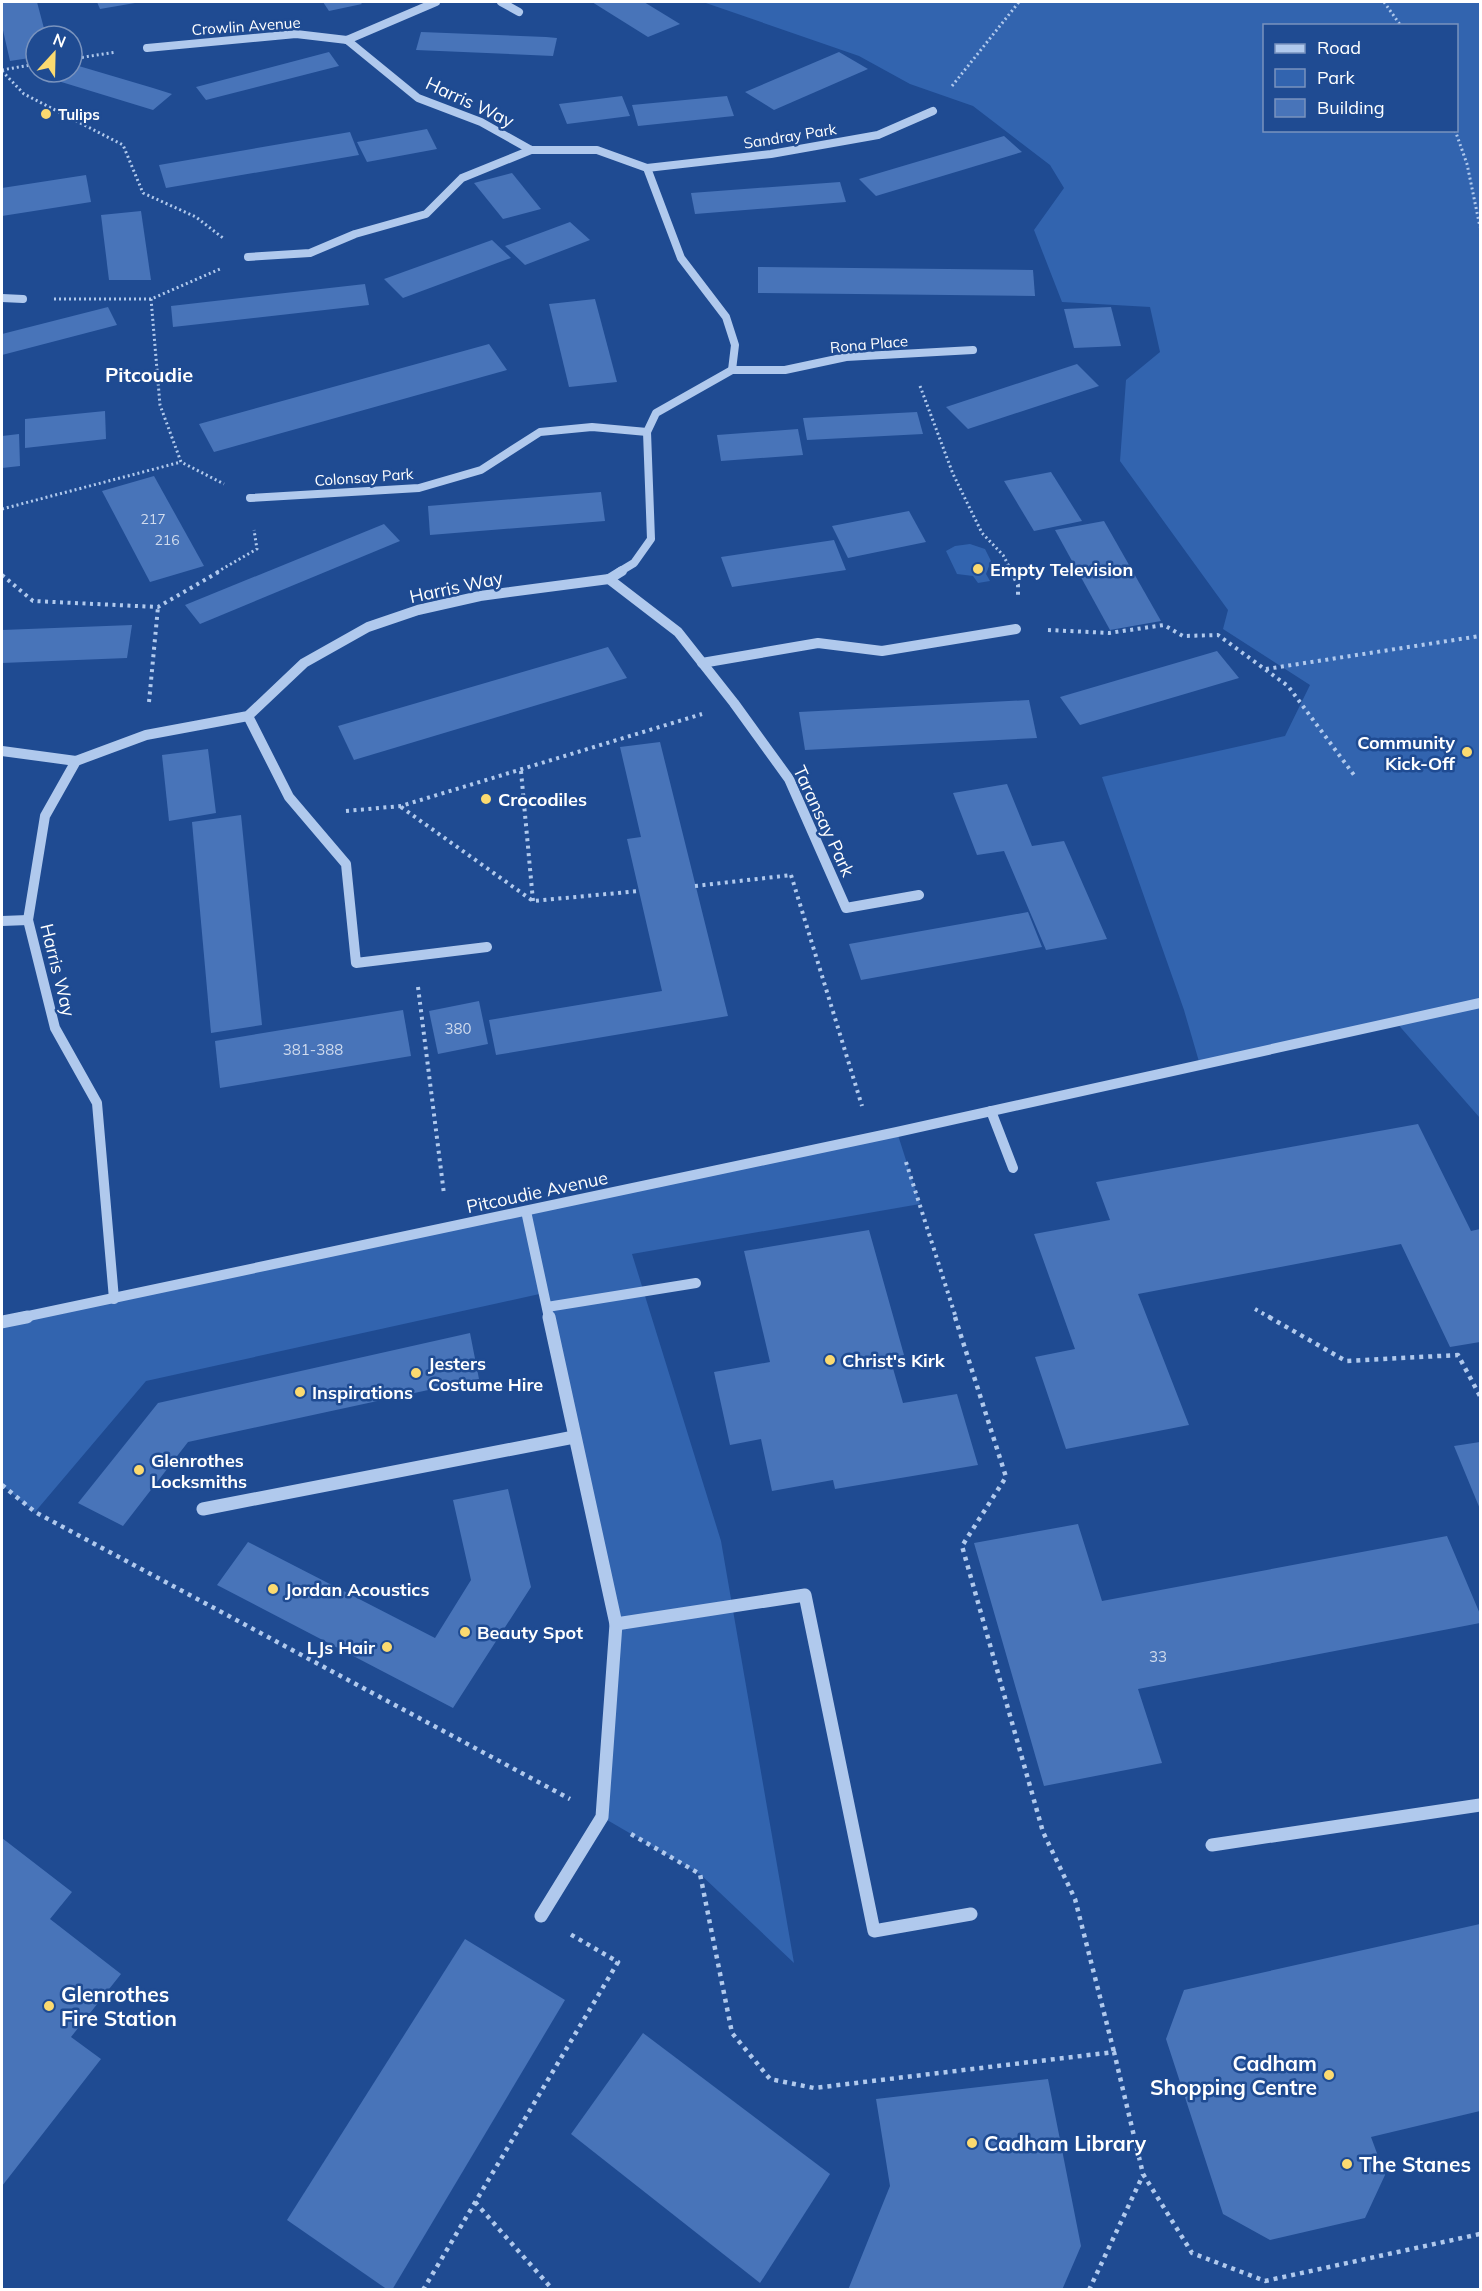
<svg xmlns="http://www.w3.org/2000/svg" width="1482" height="2291" font-family="Mulish,sans-serif">
<style>
.green{fill:#3264af;fill-rule:evenodd}
.building{fill:#4874b9}
.lines{fill:none;stroke-linecap:round;stroke-linejoin:round}
.path-far2{stroke:#b0c9ed;stroke-width:3;stroke-dasharray:2 3;stroke-linecap:butt}
.path-far1{stroke:#b0c9ed;stroke-width:4;stroke-dasharray:3 4.5;stroke-linecap:butt}
.path{stroke:#b0c9ed;stroke-width:4.5;stroke-dasharray:4 5;stroke-linecap:butt}
.minor-far2{stroke:#b0c9ed;stroke-width:8}
.minor-far1{stroke:#b0c9ed;stroke-width:10}
.minor{stroke:#b0c9ed;stroke-width:13}
.poi-dot{fill:#fbda70;stroke:#1f4b92;stroke-width:2}
.labels{text-anchor:middle;dominant-baseline:central;stroke-width:5;stroke-linejoin:round;paint-order:stroke}
.far-number-label{font-size:14px;fill:#d1dcee}
.far-street-label{font-size:15px;fill:#fff;stroke:#1f4b92}
.far-poi-label{font-size:15px;font-weight:bold;fill:#fff;stroke:#1f4b92;text-anchor:start}
.number-label{font-size:15px;fill:#d1dcee}
.street-label{font-size:18px;fill:#fff;stroke:#1f4b92}
.poi-label{font-size:18px;font-weight:bold;fill:#fff;stroke:#1f4b92;text-anchor:start}
.far-district-label{font-size:20px;font-weight:bold;fill:#fff;stroke:#1f4b92}
.near-poi-label{font-size:21px;font-weight:bold;fill:#fff;stroke:#1f4b92;text-anchor:start}
</style>
<rect width="100%" height="100%" fill="#1f4b92"/>
<g class="green">
<path d="M703,2H1480V1118L1395,1021L1200,1065L1184,1010L1102,777L1285,736L1310,685L1223,629L1228,610L1120,461L1126,380L1160,352L1150,307L1062,302L1034,230L1064,188L1050,165L973,106L910,84L859,56ZM1264,26H1456V130H1264Z"/>
<path d="M970,544L985,549L991,561L986,574L990,581L978,583L973,576L957,574L946,551L955,546Z"/>
<path d="M897,1132L920,1204L632,1254L721,1541L794,1963L700,1874L602,1817L616,1624L544,1293L146,1381L35,1512L2,1485V1322Z"/>
</g>
<g class="building">
<path d="M2,2H37L46,36H36V57L10,61L2,26Z"/>
<path d="M97,2H135V3L100,9Z"/>
<path d="M323,2H360L362,4L329,11Z"/>
<path d="M592,2H644L680,24L648,37Z"/>
<path d="M421,32L546,37L557,38L553,56L416,50Z"/>
<path d="M329,52L339,66L206,100L196,87Z"/>
<path d="M839,52L868,69L774,110L745,92Z"/>
<path d="M72,64L153,88L172,94L153,110L45,77L53,72H72Z"/>
<path d="M622,96L630,116L567,124L559,104Z"/>
<path d="M727,96L734,116L638,126L632,105Z"/>
<path d="M427,129L437,149L367,162L357,142Z"/>
<path d="M350,132L359,155L166,188L159,165Z"/>
<path d="M1004,136L1022,152L876,196L859,179Z"/>
<path d="M512,173L541,209L503,219L474,183Z"/>
<path d="M86,175L91,202L2,216V188Z"/>
<path d="M840,182L846,202L695,214L691,193Z"/>
<path d="M141,211L151,280H109L101,215Z"/>
<path d="M570,222L590,240L525,265L505,246Z"/>
<path d="M492,240L511,258L403,298L384,279Z"/>
<path d="M758,267L1033,270L1035,296L758,293Z"/>
<path d="M365,284L369,305L173,327L171,306Z"/>
<path d="M595,299L617,382L569,387L549,304Z"/>
<path d="M108,307L117,325L2,355V334Z"/>
<path d="M1111,307L1121,346L1074,348L1064,309Z"/>
<path d="M489,344L507,370L214,452L199,424Z"/>
<path d="M1077,364L1099,386L968,429L946,407Z"/>
<path d="M105,411L106,439L25,448V419Z"/>
<path d="M917,412L923,434L807,440L803,418Z"/>
<path d="M798,429L803,455L721,461L717,435Z"/>
<path d="M19,434L20,466L2,468V436Z"/>
<path d="M1051,472L1082,521L1034,531L1004,481Z"/>
<path d="M154,476L204,566L150,582L102,491Z"/>
<path d="M601,492L605,521L430,535L428,506Z"/>
<path d="M909,511L926,542L848,558L832,526Z"/>
<path d="M1104,521L1161,621L1110,630L1055,530Z"/>
<path d="M384,524L400,541L200,624L185,605Z"/>
<path d="M834,540L846,570L732,587L721,557Z"/>
<path d="M132,625L127,658L2,663V630Z"/>
<path d="M608,647L627,678L354,760L338,726Z"/>
<path d="M1217,651L1239,678L1080,725L1060,697Z"/>
<path d="M1029,700L1037,738L805,750L799,712Z"/>
<path d="M660,742L728,1016L496,1055L489,1020L662,991L627,839L641,837L620,747Z"/>
<path d="M208,749L216,813L169,821L162,755Z"/>
<path d="M1007,784L1032,846L1064,841L1107,939L1046,950L1004,851L977,855L953,793Z"/>
<path d="M241,815L262,1025L211,1033L192,822Z"/>
<path d="M1028,912L1042,947L861,980L849,944Z"/>
<path d="M479,1001L488,1044L438,1054L429,1011Z"/>
<path d="M403,1010L411,1056L220,1088L215,1041Z"/>
<path d="M1418,1124L1471,1231L1480,1229V1342L1450,1347L1401,1244L1138,1294L1189,1425L1066,1449L1035,1357L1075,1349L1034,1234L1110,1220L1096,1182Z"/>
<path d="M869,1230L904,1355L890,1358L903,1403L957,1394L978,1465L835,1489L833,1480L772,1491L761,1439L730,1445L714,1372L770,1362L744,1251Z"/>
<path d="M470,1333L479,1379L188,1442L123,1526L78,1503L158,1403Z"/>
<path d="M1480,1442V1509L1454,1446Z"/>
<path d="M508,1489L531,1587L453,1708L217,1585L248,1542L435,1638L471,1580L453,1500Z"/>
<path d="M1078,1524L1102,1601L1447,1536L1480,1614V1623L1138,1689L1162,1763L1044,1786L974,1543Z"/>
<path d="M2,1838L72,1892L50,1919L121,1974L71,2037L101,2059L2,2186Z"/>
<path d="M1480,1924V2111L1371,2137L1385,2175L1365,2218L1270,2240L1223,2214L1166,2039L1184,1990Z"/>
<path d="M465,1939L565,2000L392,2290H388L287,2220Z"/>
<path d="M643,2033L830,2174L760,2283L571,2134Z"/>
<path d="M1048,2079L1081,2246L1062,2290H848L890,2186L876,2099Z"/>
</g>
<g class="lines">
<g class="path-far2">
<path d="M1384,2L1401,26"/>
<path d="M72,59L116,52"/>
<path d="M2,70L36,64"/>
<path d="M2,71L24,94L123,145L143,193L196,217L223,238"/>
<path d="M952,86L1019,2"/>
<path d="M1455,130L1467,164L1480,227"/>
<path d="M54,299H151L220,269"/>
<path d="M151,299L160,405L181,462L224,484"/>
<path d="M920,386L953,474L982,533L1003,555L1012,572"/>
<path d="M2,509L181,462"/>
<path d="M217,572L257,549L254,530"/>
</g>
<g class="path-far1">
<path d="M1011,571L1018,585V596"/>
<path d="M2,575L33,601L158,607L220,571"/>
<path d="M1048,630L1109,633L1164,625L1183,636L1218,635L1288,686L1354,775"/>
<path d="M1266,669L1480,636"/>
<path d="M149,702L158,607"/>
<path d="M521,771L533,901"/>
<path d="M401,807L533,901L639,891"/>
<path d="M346,811L401,806L702,714"/>
<path d="M791,875L862,1106"/>
<path d="M695,886L792,875"/>
<path d="M418,987L444,1194"/>
<path d="M906,1162L956,1318"/>
<path d="M1255,1309L1271,1318"/>
</g>
<g class="path">
<path d="M955,1317L1006,1477L962,1546L1043,1832L1075,1899L1114,2052"/>
<path d="M1269,1317L1346,1361L1458,1355L1480,1396"/>
<path d="M2,1485L35,1512L570,1799"/>
<path d="M631,1834L700,1874L732,2033L770,2079L814,2088L1114,2052L1143,2174L1192,2253L1265,2281L1480,2234"/>
<path d="M475,2202L553,2290"/>
<path d="M423,2290L618,1962L570,1934"/>
<path d="M1089,2290L1143,2175"/>
</g>
<g class="minor-far2">
<path d="M501,2L519,12"/>
<path d="M347,40L436,2"/>
<path d="M347,40L418,98L481,122L531,150H597L647,168L681,258L726,317L735,345L732,370L656,413L647,432L651,539L634,563L619,572"/>
<path d="M147,48L296,34L347,40"/>
<path d="M647,168L771,154L878,135L933,111"/>
<path d="M248,257L310,253L355,234L426,214L462,178L531,150"/>
<path d="M2,298L23,299"/>
<path d="M732,370H785L846,357L973,350"/>
<path d="M250,498L419,488L481,470L540,432L592,427L647,432"/>
</g>
<g class="minor-far1">
<path d="M609,579L678,632L734,703L789,779L846,908L919,895"/>
<path d="M702,663L818,643L882,651L1016,629"/>
<path d="M248,716L289,797L346,864L356,963L487,947"/>
<path d="M2,751L76,761"/>
<path d="M2,921L28,920"/>
<path d="M991,1111L1013,1168"/>
<path d="M526,1211L549,1318"/>
<path d="M114,1299L97,1103L55,1028L28,920L45,816L76,761L146,735L248,716L304,663L368,627L418,610L480,596L609,579L622,571"/>
<path d="M547,1307L696,1283"/>
<path d="M19,1318L897,1132L1480,1003"/>
</g>
<g class="minor">
<path d="M2,1322L27,1317"/>
<path d="M203,1509L574,1437"/>
<path d="M616,1624L805,1595L874,1931L971,1914"/>
<path d="M1212,1845L1480,1805"/>
<path d="M541,1916L602,1817L616,1624L549,1317"/>
</g>
</g>
<g class="poi-dot">
<circle cx="46" cy="114" r="6"/>
<circle cx="978" cy="569" r="6"/>
<circle cx="1467" cy="752" r="6"/>
<circle cx="486" cy="799" r="6"/>
<circle cx="830" cy="1360" r="6"/>
<circle cx="416" cy="1373" r="6"/>
<circle cx="300" cy="1392" r="6"/>
<circle cx="139" cy="1470" r="6"/>
<circle cx="273" cy="1589" r="6"/>
<circle cx="465" cy="1632" r="6"/>
<circle cx="387" cy="1647" r="6"/>
<circle cx="49" cy="2006" r="6"/>
<circle cx="1329" cy="2075" r="6"/>
<circle cx="972" cy="2143" r="6"/>
<circle cx="1347" cy="2164" r="6"/>
</g>
<g class="labels">
<g class="far-number-label">
<text x="153" y="519">217</text>
<text x="167" y="540">216</text>
</g>
<g class="far-street-label">
<text transform="translate(246 26) rotate(-4)">Crowlin Avenue</text>
<text transform="translate(790 136) rotate(-9)">Sandray Park</text>
<text transform="translate(869 344) rotate(-5)">Rona Place</text>
<text transform="translate(364 477) rotate(-4)">Colonsay Park</text>
</g>
<g class="far-poi-label">
<text x="58" y="114">Tulips</text>
</g>
<g class="number-label">
<text x="458" y="1028">380</text>
<text x="313" y="1049">381-388</text>
<text x="1158" y="1656">33</text>
</g>
<g class="street-label">
<text transform="translate(470 102) rotate(25)">Harris Way</text>
<text transform="translate(456 587) rotate(-12)">Harris Way</text>
<text transform="translate(824 821) rotate(65)">Taransay Park</text>
<text transform="translate(58 970) rotate(76)">Harris Way</text>
<text transform="translate(537 1192) rotate(-12)">Pitcoudie Avenue</text>
</g>
<g class="poi-label">
<text x="990" y="569">Empty Television</text>
<text x="1455" y="742" text-anchor="end">Community<tspan x="1455" dy="21">Kick-Off</tspan></text>
<text x="498" y="799">Crocodiles</text>
<text x="842" y="1360">Christ's Kirk</text>
<text x="428" y="1363">Jesters<tspan x="428" dy="21">Costume Hire</tspan></text>
<text x="312" y="1392">Inspirations</text>
<text x="151" y="1460">Glenrothes<tspan x="151" dy="21">Locksmiths</tspan></text>
<text x="285" y="1589">Jordan Acoustics</text>
<text x="477" y="1632">Beauty Spot</text>
<text x="375" y="1647" text-anchor="end">LJs Hair</text>
</g>
<g class="far-district-label">
<text x="149" y="374">Pitcoudie</text>
</g>
<g class="near-poi-label">
<text x="61" y="1994">Glenrothes<tspan x="61" dy="24">Fire Station</tspan></text>
<text x="1317" y="2063" text-anchor="end">Cadham<tspan x="1317" dy="24">Shopping Centre</tspan></text>
<text x="984" y="2143">Cadham Library</text>
<text x="1359" y="2164">The Stanes</text>
</g>
</g>
<rect width="1482" height="2291" fill="none" stroke="#ffffff" stroke-width="6"/>
<rect x="1263" y="24" width="195" height="108" fill="#1f4b92" stroke="#7993be" stroke-width="1.5"/>
<rect x="1275" y="44" width="30" height="9" fill="#b0c9ed" stroke="#7993be" stroke-width="1.5"/>
<text x="1317" y="54" font-size="18" fill="#ffffff">Road</text>
<rect x="1275" y="69" width="30" height="18" fill="#3264af" stroke="#7993be" stroke-width="1.5"/>
<text x="1317" y="84" font-size="18" fill="#ffffff">Park</text>
<rect x="1275" y="99" width="30" height="18" fill="#4874b9" stroke="#7993be" stroke-width="1.5"/>
<text x="1317" y="114" font-size="18" fill="#ffffff">Building</text>
<g transform="translate(54 54) rotate(22)"><circle r="28" fill="#1f4b92" stroke="#7993be" stroke-width="1.5"/>
<path d="M0-4.5L10 22L0 15L-10 22Z" fill="#fbda70"/>
<text y="-9" font-size="16" font-weight="bold" text-anchor="middle" fill="#ffffff">N</text>
</g>
</svg>
